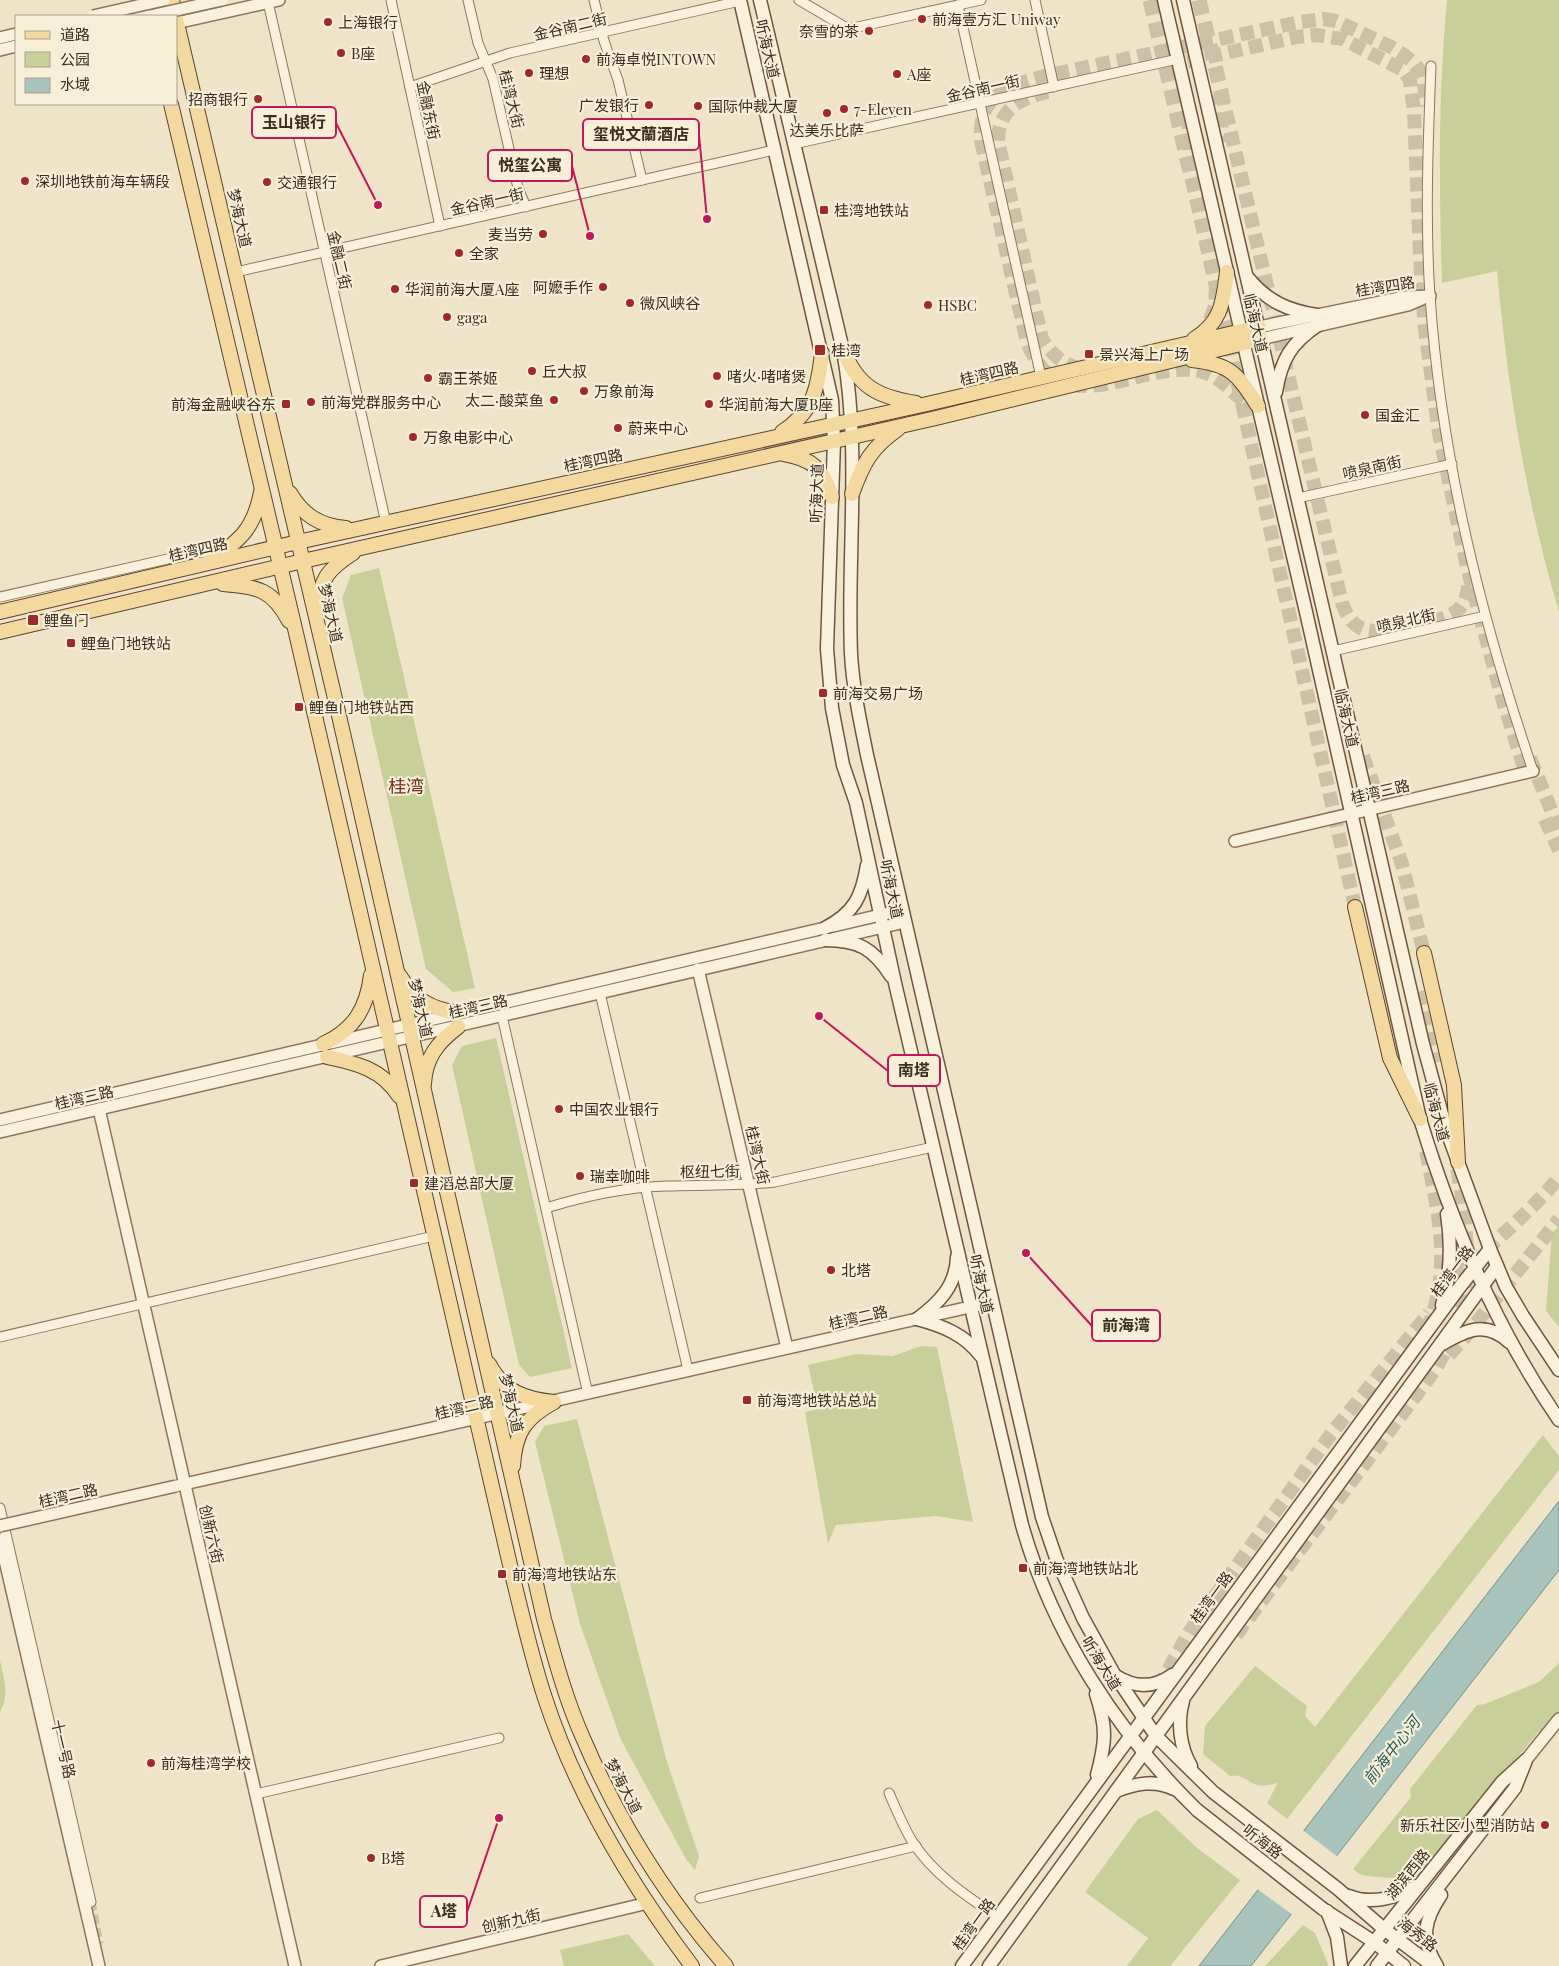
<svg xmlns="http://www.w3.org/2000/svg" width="1559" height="1966" font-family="'Playfair Display','Noto Sans SC',serif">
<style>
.green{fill:#c9cf9b}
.water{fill:#a9c4bc;stroke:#6f938a}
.pier{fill:#f0e4c8}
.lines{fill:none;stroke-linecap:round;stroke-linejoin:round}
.minor-tunnel{stroke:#ccc0a6;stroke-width:9;stroke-dasharray:9 4.5;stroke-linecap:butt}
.primary-tunnel{stroke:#ccc0a6;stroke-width:14;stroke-dasharray:14 7;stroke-linecap:butt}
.trunk-tunnel{stroke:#ccc0a6;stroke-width:15;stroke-dasharray:15 8;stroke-linecap:butt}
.minor-casing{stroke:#8d765c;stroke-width:11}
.tertiary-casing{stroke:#8d765c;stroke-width:14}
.secondary-casing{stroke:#6f573f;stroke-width:15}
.primary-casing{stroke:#5b4430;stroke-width:16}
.minor{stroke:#faf1dc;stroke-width:9}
.tertiary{stroke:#faf1dc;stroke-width:11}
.secondary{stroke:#faf1dc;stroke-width:12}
.primary{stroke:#f3d9a0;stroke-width:14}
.tertiary-bridge-casing{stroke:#8d765c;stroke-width:14;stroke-linecap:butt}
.secondary-bridge-casing{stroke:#6f573f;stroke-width:15;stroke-linecap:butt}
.tertiary-bridge{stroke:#faf1dc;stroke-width:11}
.secondary-bridge{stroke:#faf1dc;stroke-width:12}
.poi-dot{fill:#9e2a2b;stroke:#f7eed8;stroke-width:2}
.labels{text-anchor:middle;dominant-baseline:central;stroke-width:4.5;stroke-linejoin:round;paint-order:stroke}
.poi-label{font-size:15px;fill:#3d2e20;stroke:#f7eed8;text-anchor:start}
.street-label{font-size:15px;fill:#3d2e20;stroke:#f7eed8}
.water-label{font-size:16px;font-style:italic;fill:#2f5d5a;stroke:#f7eed8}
.quarter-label{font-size:18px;fill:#6b2e1e;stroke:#f7eed8}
.leader{fill:none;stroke:#c2185b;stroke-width:2}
.callout-dot{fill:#c2185b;stroke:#f7eed8;stroke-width:2}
.callout{fill:#f7eed8;stroke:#c2185b;stroke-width:2}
.callout-label{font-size:16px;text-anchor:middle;font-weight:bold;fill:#3d2e20}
</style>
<rect width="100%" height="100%" fill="#f0e4c8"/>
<g class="green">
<path d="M1447,0H1559V612C1525,497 1508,390 1497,271L1442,283C1439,188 1438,95 1447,0Z"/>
<path d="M379,568L475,988L453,992L426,969L342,598L351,575Z"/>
<path d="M496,1038L572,1368L530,1377L519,1365L452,1065L462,1046Z"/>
<path d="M1559,1226V1327L1546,1311L1552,1233Z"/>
<path d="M921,1346L937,1347L973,1522L936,1516L836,1525L828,1544L805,1412L818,1409L808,1365L856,1354L893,1356Z"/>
<path d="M577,1419L667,1762L699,1856L695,1870L686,1859L621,1740L580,1624L535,1442L544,1426Z"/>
<path d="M1543,1435L1559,1456V1470L1287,1819L1267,1803L1278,1783C1272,1784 1264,1787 1257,1785C1246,1782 1243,1773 1230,1776L1203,1754L1205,1726L1255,1666L1307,1706L1305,1716L1315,1727Z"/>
<path d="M0,1660C4,1679 10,1695 0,1712Z"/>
<path d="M1559,1663V1725L1544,1729L1538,1732L1423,1875C1415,1880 1369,1878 1360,1874C1357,1873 1355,1870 1353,1869L1411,1797L1410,1789L1477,1705L1485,1704L1539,1682Z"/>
<path d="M1157,1810L1196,1847L1240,1880L1170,1966H1127L1148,1938L1085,1892L1138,1819Z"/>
<path d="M1303,1925L1315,1933L1328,1964L1327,1966H1265Z"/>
<path d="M628,1934L655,1966H564L560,1950Z"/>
</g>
<path class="water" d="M1559,1501V1570L1251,1966H1199Z"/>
<path class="pier" d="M1301,1829L1338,1857L1293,1915L1256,1888Z"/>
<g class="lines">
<path class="minor-tunnel" d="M91,1902L99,1944"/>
<g class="primary-tunnel">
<path d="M1167,66L1297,37L1316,35L1343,39L1403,70L1410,80L1414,112L1421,278L1425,329L1439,433L1467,567L1502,698L1526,774"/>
<path d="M1221,91L1342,603C1346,614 1352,625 1363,629C1381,636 1446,623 1459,609C1466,601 1468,591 1469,580"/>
<path d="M1048,92C1020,98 998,109 998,141L1042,339C1053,356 1064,366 1085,369"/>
<path d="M1188,115L1191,176L1355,907"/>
<path d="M1210,320L1215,306L1216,287"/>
<path d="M1243,401C1231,390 1219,377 1203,372C1145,356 1061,430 1027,342L981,141C978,97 1003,88 1040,77L1300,22L1324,19L1336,21L1391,47L1404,55L1415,64L1423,75L1427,106"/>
<path d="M1363,756L1402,864L1424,953"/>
<path d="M1530,758L1559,829"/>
<path d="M1545,819L1559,850"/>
<path d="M1417,992L1434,1063"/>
<path d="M1426,1151C1435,1196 1446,1243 1439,1288C1437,1302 1432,1316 1428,1329"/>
<path d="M1443,1296C1477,1252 1525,1220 1559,1177"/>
<path d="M1449,1355L1466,1336L1559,1219"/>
<path d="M1236,1635L1435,1370C1442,1357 1451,1343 1456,1328C1474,1277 1466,1220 1457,1167"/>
<path d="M1158,1688L1190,1631L1331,1434L1429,1313"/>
</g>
<g class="trunk-tunnel">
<path d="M1150,0L1191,176"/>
<path d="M1199,0L1221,91V142"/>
</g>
<g class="minor-casing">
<g id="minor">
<path d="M391,0L440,226"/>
<path d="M468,0L478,43L493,79L518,188L526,207"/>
<path d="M594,0L604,41L618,80L642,180"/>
<path d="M799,0L845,27L853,28L981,0"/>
<path d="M1035,0L1054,87"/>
<path d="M268,2L386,523"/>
<path d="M958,5L1041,377"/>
<path d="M1431,66C1428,142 1425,220 1430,296C1441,459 1481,617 1533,771"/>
<path d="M410,87L510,53L740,1"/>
<path d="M794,144L1178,59"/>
<path d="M236,272L774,150"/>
<path d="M1298,498L1452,464"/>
<path d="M0,597L194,553L210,552L223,555"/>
<path d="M1333,651L1485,616"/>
<path d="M600,993L688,1370"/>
<path d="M502,1016L588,1394"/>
<path d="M546,1208C585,1196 626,1187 667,1186C703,1185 739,1186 775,1182L933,1147"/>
<path d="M0,1337L434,1236"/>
<path d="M0,1508L91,1902"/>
<path d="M889,1793C896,1809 903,1826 912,1841C933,1874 966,1896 998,1917"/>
<path d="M256,1794L499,1738"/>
<path d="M700,1898L916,1846"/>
</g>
</g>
<g class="tertiary-casing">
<g id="tertiary">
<path d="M176,23L279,0"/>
<path d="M0,38L16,34"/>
<path d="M0,50L16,46"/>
<path d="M1259,327L1405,297L1430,296"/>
<path d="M1261,339L1408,305L1422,299"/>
<path d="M1235,841L1533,771"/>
<path d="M698,969L787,1348"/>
<path d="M99,1109L295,1966"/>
<path d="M0,1120L902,910"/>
<path d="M0,1132L905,922"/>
<path d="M180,1485L992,1302"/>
<path d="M0,1539L99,1966"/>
<path d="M1526,1760L1559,1719"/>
<path d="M381,1966L648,1903"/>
</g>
</g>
<g class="secondary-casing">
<g id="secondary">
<path d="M740,0L832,400L834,441L827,649L832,708L843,765L856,803L895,983L1022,1525C1053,1634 1116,1731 1197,1810"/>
<path d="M760,0L843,350C861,450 847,552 851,654C853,688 860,721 867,755L1042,1517L1056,1558L1083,1618L1114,1674L1156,1736L1213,1792L1338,1889L1384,1929L1433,1966"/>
<path d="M1164,0L1306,612L1420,1119C1452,1224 1496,1329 1559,1420"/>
<path d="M1183,0L1423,1044L1446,1129L1490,1249L1506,1287L1523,1316L1559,1370"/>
<path d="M1249,279C1267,301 1289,311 1317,315"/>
<path d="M1276,392C1281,360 1291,343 1318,325"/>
<path d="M825,928C854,913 862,897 867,865"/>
<path d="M825,940C858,940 873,948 891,976"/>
<path d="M1442,1305C1451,1274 1452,1246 1447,1214"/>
<path d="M917,1319C939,1303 956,1286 957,1257"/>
<path d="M917,1319C943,1326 964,1334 981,1356"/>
<path d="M1442,1344C1466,1330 1486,1320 1509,1342"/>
<path d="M1116,1676C1135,1688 1154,1688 1172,1675"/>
<path d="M1096,1694C1107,1728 1106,1741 1097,1775"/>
<path d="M1183,1701C1177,1723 1180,1747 1191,1766"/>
<path d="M1116,1791C1135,1784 1154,1779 1174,1789"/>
<path d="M1349,1896C1371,1905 1397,1898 1416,1886"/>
<path d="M1323,1909L1374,1942L1404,1966"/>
<path d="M1327,1911L1337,1937L1341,1966"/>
<path d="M962,1966L1459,1288L1490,1249"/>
<path d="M989,1966L1497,1266"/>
<path d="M1355,1966L1502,1782L1526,1760"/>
<path d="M1377,1966L1515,1788L1525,1763"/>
<path d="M1437,1966C1420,1939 1424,1920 1441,1895"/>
</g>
</g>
<g class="primary-casing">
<g id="primary">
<path d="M172,0L176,16"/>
<path d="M176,19L340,720L544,1619C555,1659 566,1700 583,1738C618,1820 667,1899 726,1966"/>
<path d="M171,104L296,633L513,1578C523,1618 532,1659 545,1698C577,1796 631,1885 692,1966"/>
<path d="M1194,339C1222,322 1223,302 1227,272"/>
<path d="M843,350C858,387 878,397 916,403"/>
<path d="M1192,360C1231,364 1237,374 1258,406"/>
<path d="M782,432C813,412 818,389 822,353"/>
<path d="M784,454C813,459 823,469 832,497"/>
<path d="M290,493C303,515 320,526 346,528"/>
<path d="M852,494C863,463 871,448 898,429"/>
<path d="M211,561C240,540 254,529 261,492"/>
<path d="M223,584C258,587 272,589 289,621"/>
<path d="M317,610C320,579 328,569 353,553"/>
<path d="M0,612L298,542L927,404L1259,327"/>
<path d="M0,632L303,561L936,418L1261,339"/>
<path d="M1355,907L1390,1058L1420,1119"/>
<path d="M1424,953L1454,1085L1458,1162"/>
<path d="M400,976C414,1000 432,1009 458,1013"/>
<path d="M323,1044C354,1030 367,1008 371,975"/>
<path d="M327,1057C356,1063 382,1069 399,1096"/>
<path d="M424,1084C425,1058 438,1042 458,1027"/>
<path d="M489,1364C504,1392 525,1399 554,1402"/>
<path d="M513,1466C515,1432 525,1418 554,1402"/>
</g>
</g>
<use href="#minor" class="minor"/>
<use href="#tertiary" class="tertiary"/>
<use href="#secondary" class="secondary"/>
<use href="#primary" class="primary"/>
<g class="tertiary-bridge-casing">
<g id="tertiary-bridge">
<path d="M93,16L164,0"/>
<path d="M150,16L222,0"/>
<path d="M0,1526L176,1486"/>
</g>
</g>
<g class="secondary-bridge-casing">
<path id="secondary-bridge" d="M1197,1810L1323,1909"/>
</g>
<use href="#tertiary-bridge" class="tertiary-bridge"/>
<use href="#secondary-bridge" class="secondary-bridge"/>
</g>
<g class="poi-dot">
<circle cx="922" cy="19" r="5"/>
<circle cx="328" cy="22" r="5"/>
<circle cx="869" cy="31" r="5"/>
<circle cx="341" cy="53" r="5"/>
<circle cx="586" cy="59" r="5"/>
<circle cx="529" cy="73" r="5"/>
<circle cx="897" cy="74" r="5"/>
<circle cx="258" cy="99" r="5"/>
<circle cx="649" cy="105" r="5"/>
<circle cx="698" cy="106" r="5"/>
<circle cx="844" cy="109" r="5"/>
<circle cx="827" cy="113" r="5"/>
<circle cx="25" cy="181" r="5"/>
<circle cx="267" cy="182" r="5"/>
<rect x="819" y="205" width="10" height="10" rx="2.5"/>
<circle cx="543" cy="234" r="5"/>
<circle cx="459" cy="253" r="5"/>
<circle cx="603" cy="287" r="5"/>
<circle cx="395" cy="289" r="5"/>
<circle cx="630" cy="303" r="5"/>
<circle cx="928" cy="305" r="5"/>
<circle cx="447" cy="317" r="5"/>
<rect x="814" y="344" width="12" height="12" rx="2.5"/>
<rect x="1084" y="349" width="10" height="10" rx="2.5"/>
<circle cx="532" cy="371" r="5"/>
<circle cx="717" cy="376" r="5"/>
<circle cx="428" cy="378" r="5"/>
<circle cx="584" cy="391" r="5"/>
<circle cx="554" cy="400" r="5"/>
<circle cx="311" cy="402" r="5"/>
<rect x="281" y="399" width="10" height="10" rx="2.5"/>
<circle cx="709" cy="404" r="5"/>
<circle cx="1365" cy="415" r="5"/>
<circle cx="618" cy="428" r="5"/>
<circle cx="413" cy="437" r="5"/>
<rect x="27" y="614" width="12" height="12" rx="2.5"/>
<rect x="66" y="638" width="10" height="10" rx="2.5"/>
<rect x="818" y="688" width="10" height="10" rx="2.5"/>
<rect x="294" y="702" width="10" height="10" rx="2.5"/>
<circle cx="559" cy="1109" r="5"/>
<circle cx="580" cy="1176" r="5"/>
<rect x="409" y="1178" width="10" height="10" rx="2.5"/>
<circle cx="831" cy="1270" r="5"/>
<rect x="742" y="1395" width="10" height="10" rx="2.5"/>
<rect x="1018" y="1563" width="10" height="10" rx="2.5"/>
<rect x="497" y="1569" width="10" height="10" rx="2.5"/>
<circle cx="151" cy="1763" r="5"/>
<circle cx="1545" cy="1825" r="5"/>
<circle cx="371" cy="1858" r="5"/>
</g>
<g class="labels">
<g class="poi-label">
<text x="932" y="19">前海壹方汇 Uniway</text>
<text x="338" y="22">上海银行</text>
<text x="859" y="31" text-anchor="end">奈雪的茶</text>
<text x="351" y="53">B座</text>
<text x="596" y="59">前海卓悦INTOWN</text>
<text x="539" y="73">理想</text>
<text x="907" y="74">A座</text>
<text x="248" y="99" text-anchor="end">招商银行</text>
<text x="639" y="105" text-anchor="end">广发银行</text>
<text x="708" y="106">国际仲裁大厦</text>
<text x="854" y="109">7-Eleven</text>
<text x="827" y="130" text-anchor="middle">达美乐比萨</text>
<text x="35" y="181">深圳地铁前海车辆段</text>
<text x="277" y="182">交通银行</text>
<text x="834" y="210">桂湾地铁站</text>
<text x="533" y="234" text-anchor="end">麦当劳</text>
<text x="469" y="253">全家</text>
<text x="593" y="287" text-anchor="end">阿嬷手作</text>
<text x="405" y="289">华润前海大厦A座</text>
<text x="640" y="303">微风峡谷</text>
<text x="938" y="305">HSBC</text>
<text x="457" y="317">gaga</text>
<text x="831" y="350">桂湾</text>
<text x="1099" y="354">景兴海上广场</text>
<text x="542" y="371">丘大叔</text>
<text x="727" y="376">啫火·啫啫煲</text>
<text x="438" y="378">霸王茶姬</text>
<text x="594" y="391">万象前海</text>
<text x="544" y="400" text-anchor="end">太二·酸菜鱼</text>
<text x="321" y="402">前海党群服务中心</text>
<text x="276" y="404" text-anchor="end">前海金融峡谷东</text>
<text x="719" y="404">华润前海大厦B座</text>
<text x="1375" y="415">国金汇</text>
<text x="628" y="428">蔚来中心</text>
<text x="423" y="437">万象电影中心</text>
<text x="44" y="620">鲤鱼门</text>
<text x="81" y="643">鲤鱼门地铁站</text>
<text x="833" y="693">前海交易广场</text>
<text x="309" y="707">鲤鱼门地铁站西</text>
<text x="569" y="1109">中国农业银行</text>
<text x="590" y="1176">瑞幸咖啡</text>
<text x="424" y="1183">建滔总部大厦</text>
<text x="841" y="1270">北塔</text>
<text x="757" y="1400">前海湾地铁站总站</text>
<text x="1033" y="1568">前海湾地铁站北</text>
<text x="512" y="1574">前海湾地铁站东</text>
<text x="161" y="1763">前海桂湾学校</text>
<text x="1535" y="1825" text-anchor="end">新乐社区小型消防站</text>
<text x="381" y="1858">B塔</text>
</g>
<g class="street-label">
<text transform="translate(570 26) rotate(-13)">金谷南二街</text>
<text transform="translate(768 49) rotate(77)">听海大道</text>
<text transform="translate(983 88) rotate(-13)">金谷南一街</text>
<text transform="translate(512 99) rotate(76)">桂湾大街</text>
<text transform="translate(429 110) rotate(78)">金融东街</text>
<text transform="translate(487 201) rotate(-13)">金谷南一街</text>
<text transform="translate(240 218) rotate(77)">梦海大道</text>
<text transform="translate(340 260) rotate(77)">金融二街</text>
<text transform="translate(1385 286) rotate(-9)">桂湾四路</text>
<text transform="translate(1256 323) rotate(77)">临海大道</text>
<text transform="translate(989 373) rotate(-13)">桂湾四路</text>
<text transform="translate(593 460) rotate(-12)">桂湾四路</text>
<text transform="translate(1372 467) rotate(-13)">喷泉南街</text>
<text transform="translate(816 493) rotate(-88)">听海大道</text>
<text transform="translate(198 549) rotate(-13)">桂湾四路</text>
<text transform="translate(331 613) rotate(77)">梦海大道</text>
<text transform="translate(1406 620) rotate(-13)">喷泉北街</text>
<text transform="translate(1347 718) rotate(77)">临海大道</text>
<text transform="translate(1380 791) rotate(-13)">桂湾三路</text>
<text transform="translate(892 889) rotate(78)">听海大道</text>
<text transform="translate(478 1006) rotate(-13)">桂湾三路</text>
<text transform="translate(421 1008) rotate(77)">梦海大道</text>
<text transform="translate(84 1097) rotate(-13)">桂湾三路</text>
<text transform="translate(1437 1112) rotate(75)">临海大道</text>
<text transform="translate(758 1155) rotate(77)">桂湾大街</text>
<text transform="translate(710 1171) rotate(-1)">枢纽七街</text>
<text transform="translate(1452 1271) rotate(-53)">桂湾一路</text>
<text transform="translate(982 1284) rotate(77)">听海大道</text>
<text transform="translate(858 1317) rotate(-13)">桂湾二路</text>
<text transform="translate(512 1403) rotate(77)">梦海大道</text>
<text transform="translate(464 1407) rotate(-13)">桂湾二路</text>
<text transform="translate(68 1495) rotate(-13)">桂湾二路</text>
<text transform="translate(212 1534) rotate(77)">创新六街</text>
<text transform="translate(1211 1597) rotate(-54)">桂湾一路</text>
<text transform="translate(1102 1663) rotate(58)">听海大道</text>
<text transform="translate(64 1749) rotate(77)">十一号路</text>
<text transform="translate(624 1786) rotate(62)">梦海大道</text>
<text transform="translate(1263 1841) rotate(38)">听海路</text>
<text transform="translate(1407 1874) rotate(-51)">湖滨西路</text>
<text transform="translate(511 1920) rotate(-13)">创新九街</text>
<text transform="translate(973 1924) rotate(-54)">桂湾一路</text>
<text transform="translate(1418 1934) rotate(38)">海秀路</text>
</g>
<g class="water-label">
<text transform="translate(1391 1750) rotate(-52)">前海中心河</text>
</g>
<g class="quarter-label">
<text x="406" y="786">桂湾</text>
</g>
</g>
<path class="leader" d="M378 205L336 123M707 219L699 135M590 236L572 166M819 1016L888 1071M1026 1253L1092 1326M499 1818L467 1912"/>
<g class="callout-dot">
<circle cx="378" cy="205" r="5"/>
<circle cx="707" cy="219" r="5"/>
<circle cx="590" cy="236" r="5"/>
<circle cx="819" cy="1016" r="5"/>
<circle cx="1026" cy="1253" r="5"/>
<circle cx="499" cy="1818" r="5"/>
</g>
<g class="callout">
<rect x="252" y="107" width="84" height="31" rx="5"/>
<rect x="583" y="119" width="116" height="31" rx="5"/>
<rect x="488" y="150" width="84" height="31" rx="5"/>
<rect x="888" y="1055" width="52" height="31" rx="5"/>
<rect x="1092" y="1310" width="68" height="31" rx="5"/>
<rect x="420" y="1896" width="47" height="31" rx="5"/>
</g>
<g class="callout-label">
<text x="294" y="128">玉山银行</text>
<text x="641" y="140">玺悦文蘭酒店</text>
<text x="530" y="171">悦玺公寓</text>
<text x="914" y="1076">南塔</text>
<text x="1126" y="1331">前海湾</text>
<text x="444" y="1917">A塔</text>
</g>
<rect x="15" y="15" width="162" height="90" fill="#f7eed8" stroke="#ada18e"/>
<rect x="25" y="31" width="25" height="8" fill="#f3d9a0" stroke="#ada18e"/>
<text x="60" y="40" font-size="15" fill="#3d2e20">道路</text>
<rect x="25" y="52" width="25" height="15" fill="#c9cf9b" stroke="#ada18e"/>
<text x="60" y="65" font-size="15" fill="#3d2e20">公园</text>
<rect x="25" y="78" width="25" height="15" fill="#a9c4bc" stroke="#ada18e"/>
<text x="60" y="90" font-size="15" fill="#3d2e20">水域</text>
</svg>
